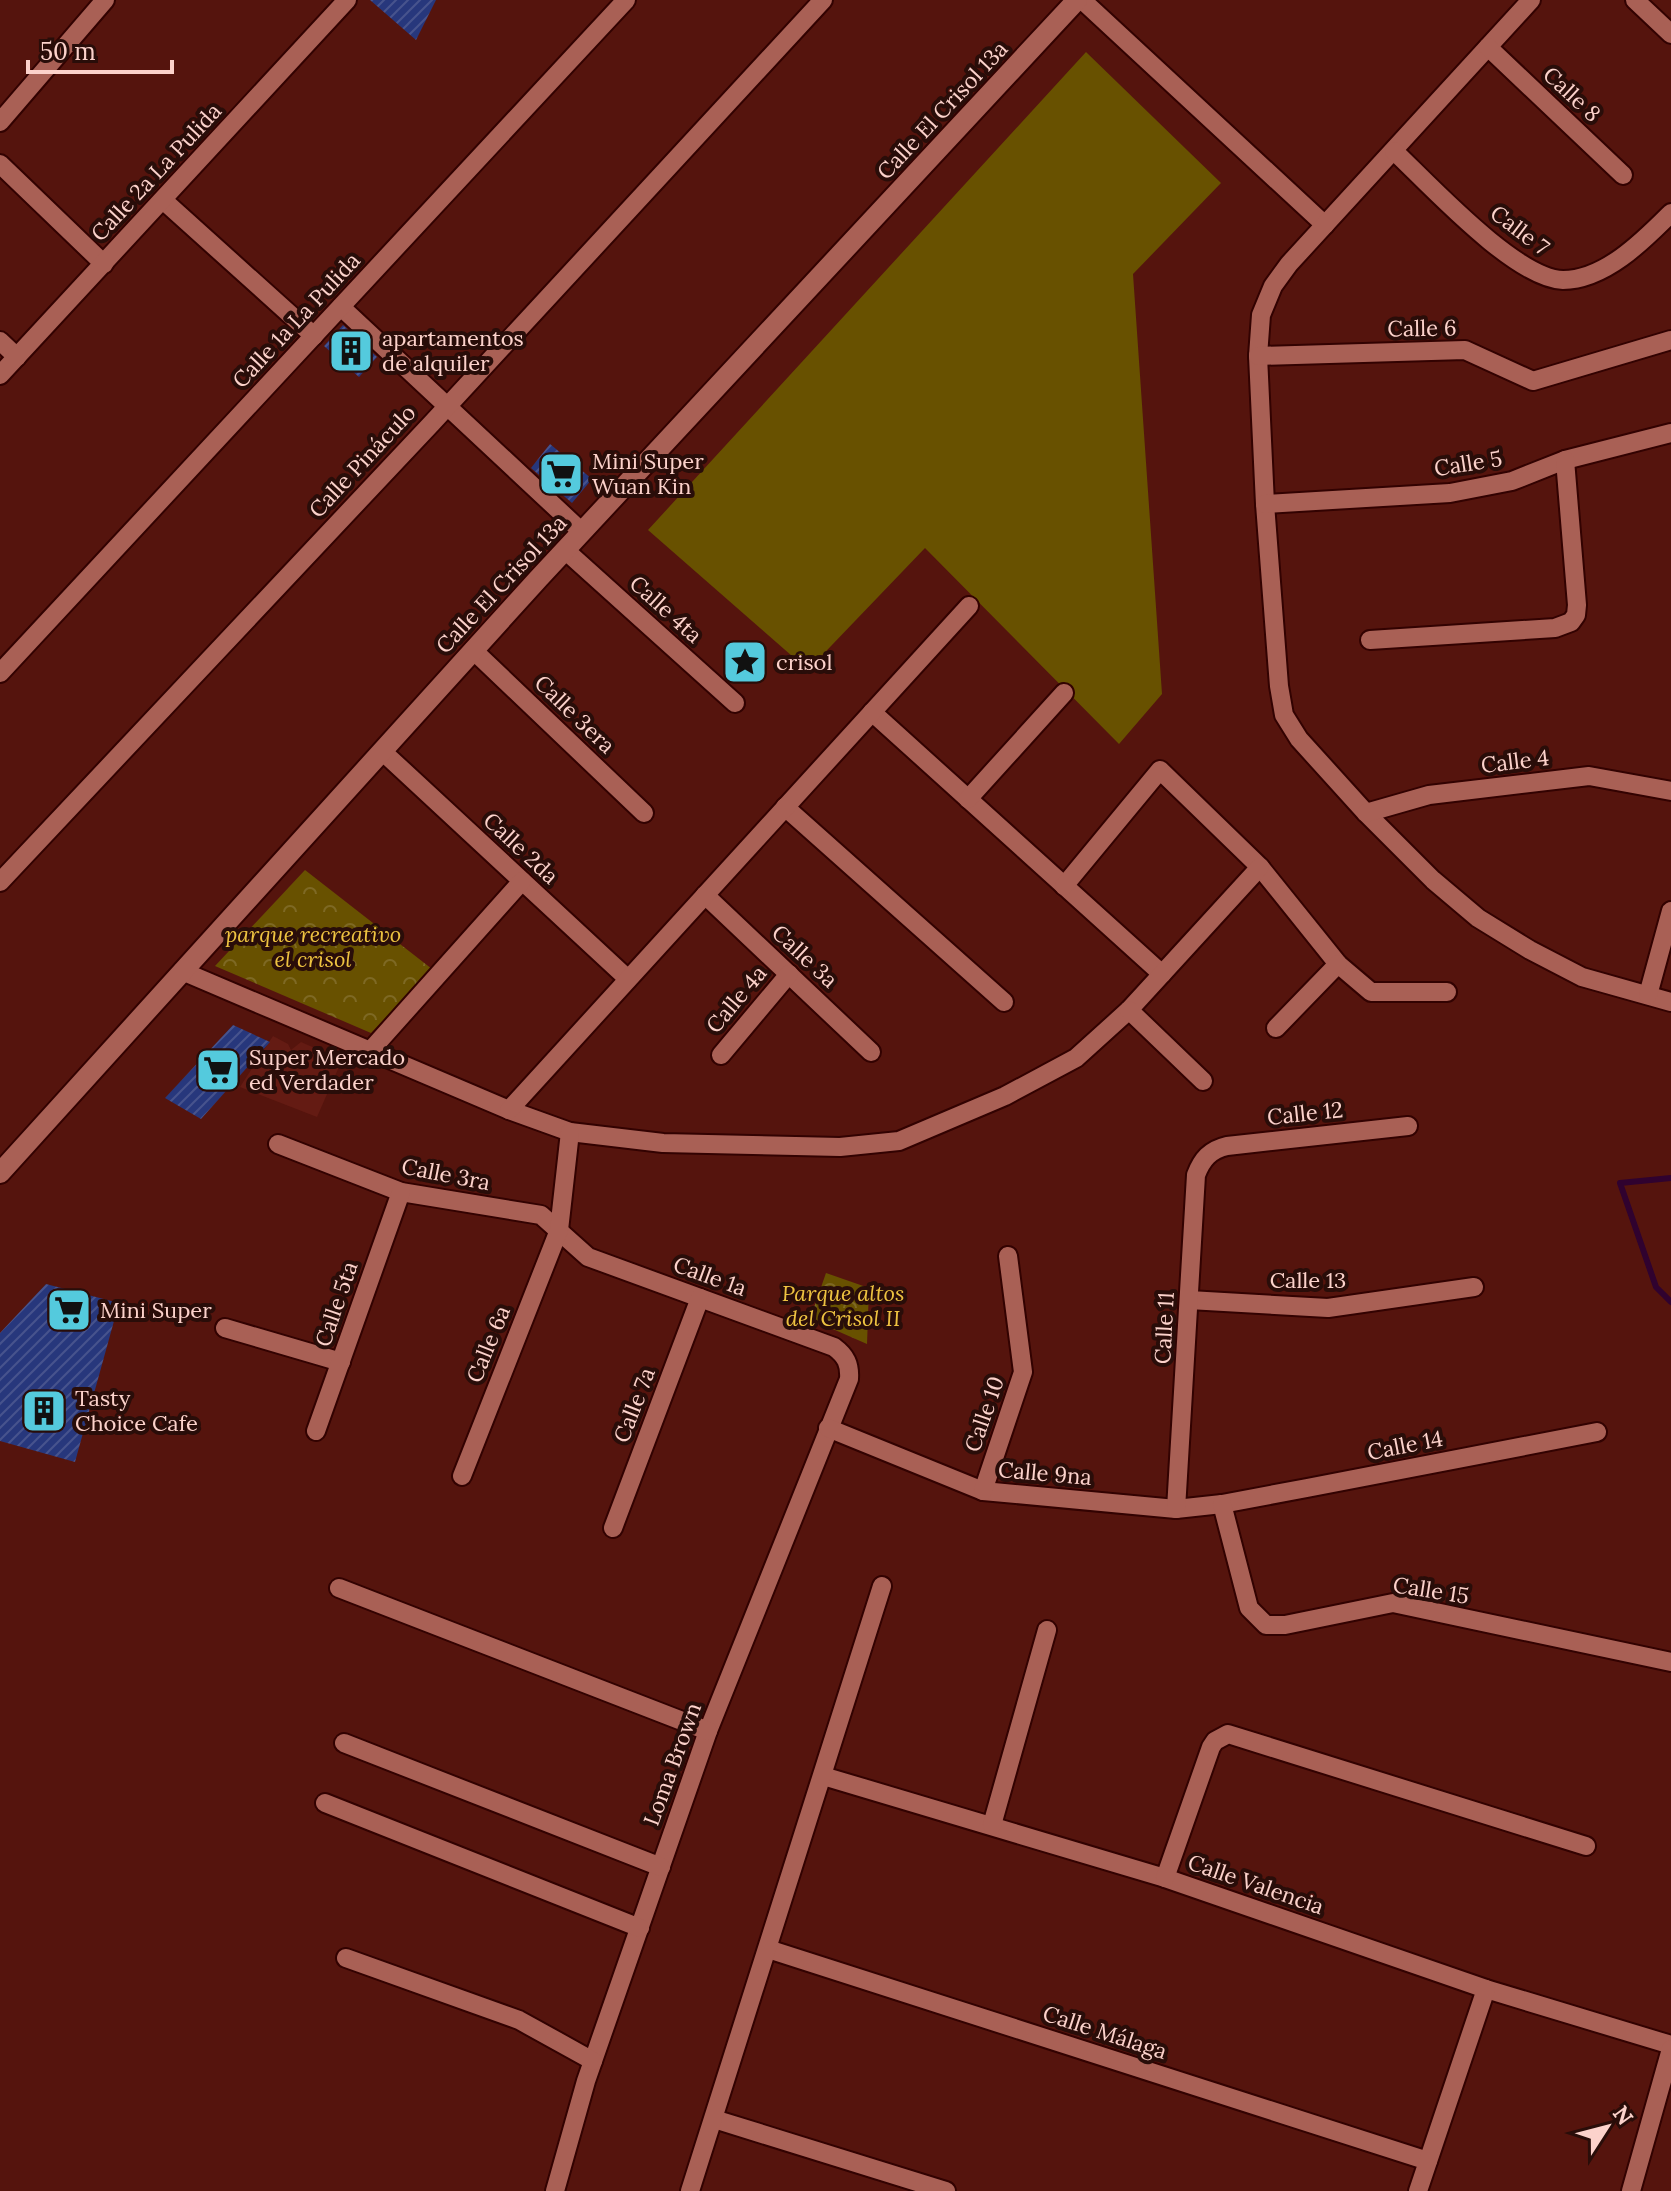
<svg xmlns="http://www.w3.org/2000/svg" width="1671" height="2191" font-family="Lora,serif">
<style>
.built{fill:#641b13}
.grass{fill:#685100}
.park{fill:url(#park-crowns)}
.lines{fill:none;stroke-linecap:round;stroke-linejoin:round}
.stream{stroke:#30022f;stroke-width:6}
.building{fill:url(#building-hatch)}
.street-casing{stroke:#320201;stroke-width:22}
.secondary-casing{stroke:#320201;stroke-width:24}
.street{stroke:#a96055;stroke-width:18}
.secondary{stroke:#a96055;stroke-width:20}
.labels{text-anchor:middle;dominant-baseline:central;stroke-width:8;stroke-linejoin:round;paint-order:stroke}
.street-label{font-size:22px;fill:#fcd2cb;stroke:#290d09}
.poi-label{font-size:22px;fill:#fcd2cb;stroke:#290d09;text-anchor:start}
.park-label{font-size:22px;font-style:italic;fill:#eec341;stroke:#290d09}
</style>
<defs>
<pattern id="park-crowns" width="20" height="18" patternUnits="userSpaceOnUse" patternTransform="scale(2)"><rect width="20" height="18" fill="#685100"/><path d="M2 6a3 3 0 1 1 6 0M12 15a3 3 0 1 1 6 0" fill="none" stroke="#7e6924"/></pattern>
<pattern id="building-hatch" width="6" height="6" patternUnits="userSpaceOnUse" patternTransform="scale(2)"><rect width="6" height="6" fill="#27377c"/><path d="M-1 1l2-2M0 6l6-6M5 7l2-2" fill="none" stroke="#47538d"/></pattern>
</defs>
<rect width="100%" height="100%" fill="#55140d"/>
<path class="built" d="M273,1036L288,1044L291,1050L301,1042L342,1060L317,1117L240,1087Z"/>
<path class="grass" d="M1086,52L1221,183L1133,274L1162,694L1119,744L925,548L808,670L648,530Z"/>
<g class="park">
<path d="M305,870L432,969L371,1033L215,966Z"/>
<path d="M826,1273L869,1288L867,1344L810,1319Z"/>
</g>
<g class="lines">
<path class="stream" d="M1671,1178L1620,1183L1656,1287L1671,1302"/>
</g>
<g class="building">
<path d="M370,0H436L416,40Z"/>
<path d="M343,325L377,357L359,377L324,346Z"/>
<path d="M550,444L592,479L572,503L531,468Z"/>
<path d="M233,1025L270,1042L201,1119L165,1098Z"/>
<path d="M46,1284L119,1303L75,1462L0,1441V1333Z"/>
</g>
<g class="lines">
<g class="street-casing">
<g id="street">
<path d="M1082,0L1325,225"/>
<path d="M1531,0L1289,264L1273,286L1261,315L1258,356L1265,504L1279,686L1284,715L1299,739L1366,813L1433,880L1478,918L1530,950L1582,977L1671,1002"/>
<path d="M1635,0L1671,34"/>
<path d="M1488,47L1623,175"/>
<path d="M0,122L105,0"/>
<path d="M1394,151C1430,185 1516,279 1563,280C1605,280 1644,240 1671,213"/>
<path d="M0,164L104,264"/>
<path d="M163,200L314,336"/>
<path d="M341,307L582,532"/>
<path d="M0,341L17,357"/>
<path d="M1258,356L1465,350L1533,381L1671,340"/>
<path d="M0,375L347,0"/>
<path d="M1265,504L1450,493L1512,481L1565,460L1671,433"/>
<path d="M565,550L735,703"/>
<path d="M1370,640L1555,628L1571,622L1576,615L1577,605L1565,460"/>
<path d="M473,650L644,813"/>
<path d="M0,673L626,0"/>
<path d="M872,712L1162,974"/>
<path d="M382,751L628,979"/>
<path d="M968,799L1064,693"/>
<path d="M785,807L1004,1002"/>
<path d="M1366,813L1429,795L1589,776L1671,791"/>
<path d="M0,882L432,423L823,0"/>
<path d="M1064,886L1160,770L1260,867L1338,964L1371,992H1447"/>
<path d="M705,895L871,1052"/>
<path d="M182,971L509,1110L570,1132L663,1143L840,1147L899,1141L1005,1096L1076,1058L1129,1010L1260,867"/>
<path d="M1648,995L1671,911"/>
<path d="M1129,1010L1203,1081"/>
<path d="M1276,1028L1338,964"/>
<path d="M371,1050L522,881"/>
<path d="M721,1055L789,974"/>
<path d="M509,1110L969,606"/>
<path d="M278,1144L401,1192L541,1215L588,1257L834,1347C846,1356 850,1364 849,1379L708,1731L586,2081L555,2191"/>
<path d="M1189,1300L1328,1308L1474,1287"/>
<path d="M225,1328L341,1362"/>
<path d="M828,1428L983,1491L1176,1509L1222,1504L1307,1488L1597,1432"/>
<path d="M316,1431L401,1192"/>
<path d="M462,1476L559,1230L570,1132"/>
<path d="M983,1491L1023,1372L1008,1256"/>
<path d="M1222,1504L1249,1608L1266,1625H1285L1393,1603L1671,1662"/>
<path d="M1176,1509L1196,1175C1202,1159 1210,1150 1227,1146L1408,1126"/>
<path d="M613,1528L700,1298"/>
<path d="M339,1588L708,1731"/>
<path d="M344,1743L661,1867"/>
<path d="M823,1776L1165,1878L1486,1989L1671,2045"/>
<path d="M325,1803L640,1928"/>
<path d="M992,1825L1047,1630"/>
<path d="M1165,1878L1211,1747L1215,1741L1228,1734L1586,1846"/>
<path d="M768,1949L1428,2161"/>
<path d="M346,1958L519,2020L593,2061"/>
<path d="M714,2119L946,2191"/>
<path d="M690,2191L882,1586"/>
<path d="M1418,2191L1486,1989"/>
<path d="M1631,2191L1671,2049"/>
</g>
</g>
<g class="secondary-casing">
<path id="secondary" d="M0,1173L539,578L1077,0"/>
</g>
<use href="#street" class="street"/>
<use href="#secondary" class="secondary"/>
</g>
<defs>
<g id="building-square" transform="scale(2.3)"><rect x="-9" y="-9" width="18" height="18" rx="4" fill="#54cadd" stroke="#290d09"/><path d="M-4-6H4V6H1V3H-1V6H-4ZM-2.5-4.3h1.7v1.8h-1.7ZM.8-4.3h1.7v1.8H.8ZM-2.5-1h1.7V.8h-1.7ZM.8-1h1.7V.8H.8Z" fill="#111"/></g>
<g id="supermarket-square" transform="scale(2.3)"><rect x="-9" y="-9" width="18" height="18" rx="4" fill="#54cadd" stroke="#290d09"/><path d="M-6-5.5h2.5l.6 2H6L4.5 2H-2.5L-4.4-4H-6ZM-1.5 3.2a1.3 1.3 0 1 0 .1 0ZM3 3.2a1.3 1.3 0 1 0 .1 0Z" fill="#111"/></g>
<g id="sight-square" transform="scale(2.3)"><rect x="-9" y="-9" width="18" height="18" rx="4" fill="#54cadd" stroke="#290d09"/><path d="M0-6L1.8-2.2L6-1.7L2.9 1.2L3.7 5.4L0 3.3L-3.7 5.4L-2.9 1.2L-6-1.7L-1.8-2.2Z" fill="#111"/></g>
</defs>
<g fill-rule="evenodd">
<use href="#building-square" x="351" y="351"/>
<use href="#supermarket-square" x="561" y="474"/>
<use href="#sight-square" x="745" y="662"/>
<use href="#supermarket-square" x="218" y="1070"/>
<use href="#supermarket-square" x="69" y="1310"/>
<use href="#building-square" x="44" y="1411"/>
</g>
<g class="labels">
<g class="street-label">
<text transform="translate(1572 94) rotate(43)">Calle 8</text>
<text transform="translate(942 110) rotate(-47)">Calle El Crisol 13a</text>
<text transform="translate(156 172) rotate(-47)">Calle 2a La Pulida</text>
<text transform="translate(1520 230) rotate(37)">Calle 7</text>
<text transform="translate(296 320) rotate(-47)">Calle 1a La Pulida</text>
<text transform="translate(1422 328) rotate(-1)">Calle 6</text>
<text transform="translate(362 461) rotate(-47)">Calle Pináculo</text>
<text transform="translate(1468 463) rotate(-9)">Calle 5</text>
<text transform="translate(501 584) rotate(-47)">Calle El Crisol 13a</text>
<text transform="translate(666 609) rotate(42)">Calle 4ta</text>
<text transform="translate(575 714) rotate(44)">Calle 3era</text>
<text transform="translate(1515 761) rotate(-7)">Calle 4</text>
<text transform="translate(521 848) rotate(43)">Calle 2da</text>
<text transform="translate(805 956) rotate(43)">Calle 3a</text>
<text transform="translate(736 999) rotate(-50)">Calle 4a</text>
<text transform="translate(1305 1113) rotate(-6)">Calle 12</text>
<text transform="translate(446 1174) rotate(11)">Calle 3ra</text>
<text transform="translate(710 1276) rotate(20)">Calle 1a</text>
<text x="1308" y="1280">Calle 13</text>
<text transform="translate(336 1304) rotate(-71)">Calle 5ta</text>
<text transform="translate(1164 1328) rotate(-87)">Calle 11</text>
<text transform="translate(488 1344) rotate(-68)">Calle 6a</text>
<text transform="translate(634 1405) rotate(-69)">Calle 7a</text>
<text transform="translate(984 1414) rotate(-71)">Calle 10</text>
<text transform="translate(1405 1445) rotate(-11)">Calle 14</text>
<text transform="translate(1045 1473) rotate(5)">Calle 9na</text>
<text transform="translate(1431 1590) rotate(9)">Calle 15</text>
<text transform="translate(672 1764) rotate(-70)">Loma Brown</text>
<text transform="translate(1256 1884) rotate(19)">Calle Valencia</text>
<text transform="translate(1105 2032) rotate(18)">Calle Málaga</text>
</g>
<g class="poi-label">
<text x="382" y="338">apartamentos<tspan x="382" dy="25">de alquiler</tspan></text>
<text x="592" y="461">Mini Super<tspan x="592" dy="25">Wuan Kin</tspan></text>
<text x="776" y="662">crisol</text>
<text x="249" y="1057">Super Mercado<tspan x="249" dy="25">ed Verdader</tspan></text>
<text x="100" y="1310">Mini Super</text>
<text x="75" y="1398">Tasty<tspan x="75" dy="25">Choice Cafe</tspan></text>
</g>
<g class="park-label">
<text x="313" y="934">parque recreativo<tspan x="313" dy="25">el crisol</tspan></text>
<text x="843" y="1293">Parque altos<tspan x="843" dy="25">del Crisol II</tspan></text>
</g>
</g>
<g transform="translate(1607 2127) rotate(54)" stroke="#290d09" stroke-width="6" paint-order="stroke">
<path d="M0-6L14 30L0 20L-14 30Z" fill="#fcd2cb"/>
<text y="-12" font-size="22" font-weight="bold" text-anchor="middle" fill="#fcd2cb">N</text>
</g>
<path d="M28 60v12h144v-12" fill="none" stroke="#fcd2cb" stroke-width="4"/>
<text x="40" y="60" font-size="24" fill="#fcd2cb" stroke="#290d09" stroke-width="6" paint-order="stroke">50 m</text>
</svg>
